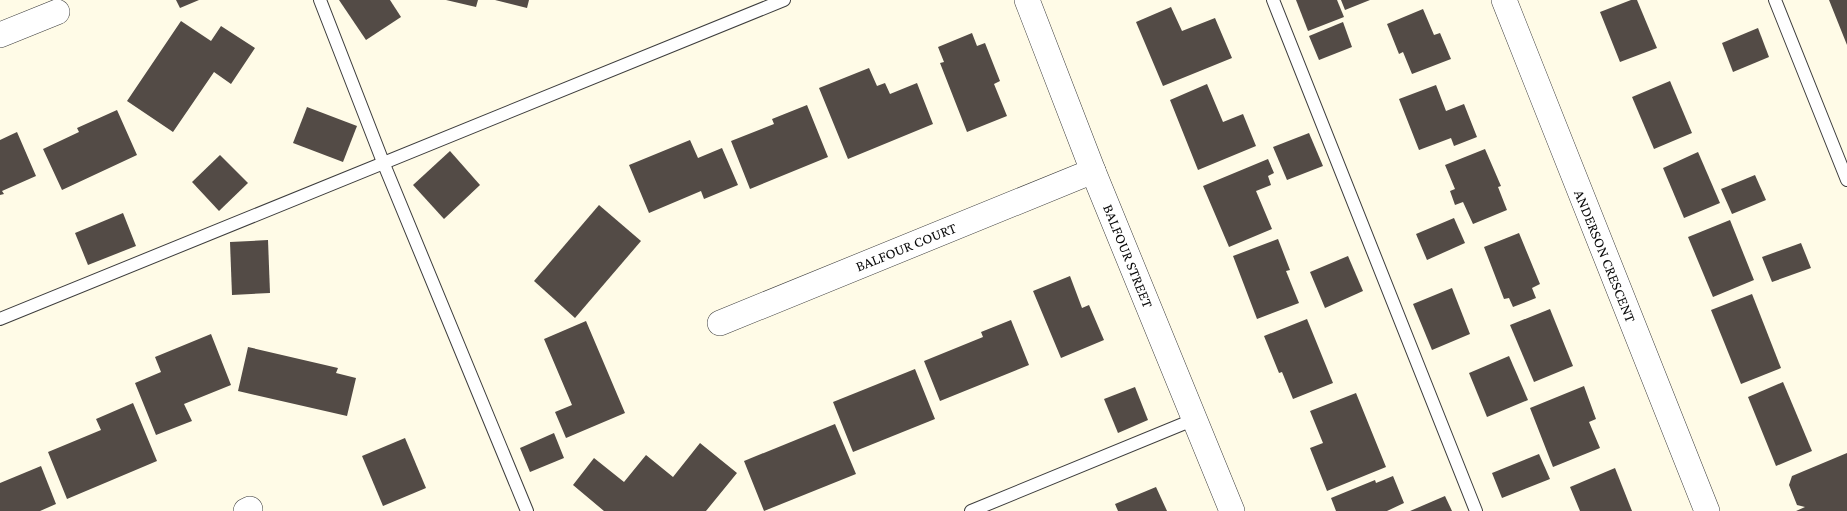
<svg xmlns="http://www.w3.org/2000/svg" width="1847" height="511" font-family="'Crimson Pro',serif">
<style>
.building{fill:#534b46}
.lines{fill:none;stroke-linecap:round;stroke-linejoin:round}
.lane-casing{stroke:#3d3d3d;stroke-width:14}
.street-casing{stroke:#3d3d3d;stroke-width:26}
.lane{stroke:#fff;stroke-width:12}
.street{stroke:#fff;stroke-width:25}
.labels{text-anchor:middle;dominant-baseline:central;stroke-width:5;stroke-linejoin:round;paint-order:stroke}
.street-label{font-size:15px;fill:#0a0a0a;stroke:#fff}
</style>
<rect width="100%" height="100%" fill="#fffbe7"/>
<g class="building">
<path d="M176,0H199L180,8Z"/>
<path d="M339,0H390L401,17L366,40Z"/>
<path d="M446,0H478L476,7Z"/>
<path d="M495,0H529L527,8Z"/>
<path d="M1296,0H1337L1344,17L1308,31Z"/>
<path d="M1341,0H1370L1345,10Z"/>
<path d="M1631,0H1637L1657,48L1620,62L1600,12Z"/>
<path d="M1829,0H1847V45Z"/>
<path d="M1171,7L1182,31L1215,18L1232,58L1163,86L1136,22Z"/>
<path d="M1423,9L1434,35L1440,33L1451,59L1412,74L1403,52L1399,54L1387,24Z"/>
<path d="M181,21L211,41L221,26L255,48L231,84L214,72L173,132L127,101Z"/>
<path d="M1343,22L1352,47L1319,60L1309,36Z"/>
<path d="M1758,28L1769,57L1733,72L1722,43Z"/>
<path d="M972,33L977,46L985,43L1000,81L994,84L1007,116L967,132L940,63L944,62L938,47Z"/>
<path d="M869,68L877,86L885,83L890,94L917,83L933,124L848,159L819,88Z"/>
<path d="M1670,81L1692,133L1654,149L1632,97Z"/>
<path d="M1207,84L1223,122L1243,114L1256,146L1198,170L1170,100Z"/>
<path d="M1436,85L1446,111L1464,104L1477,137L1454,146L1451,138L1419,150L1399,99Z"/>
<path d="M807,105L828,157L750,189L731,141L774,124L772,119Z"/>
<path d="M307,107L357,126L343,162L293,143Z"/>
<path d="M117,110L137,155L62,190L43,149L79,132L77,128Z"/>
<path d="M17,132L36,176L2,191L4,194L0,195V140Z"/>
<path d="M1309,133L1323,166L1287,180L1273,147Z"/>
<path d="M690,140L698,158L722,148L738,185L704,199L701,191L649,213L629,165Z"/>
<path d="M1485,149L1501,186L1498,187L1507,210L1473,224L1463,202L1455,205L1450,191L1455,189L1445,165Z"/>
<path d="M450,151L480,185L444,219L413,185Z"/>
<path d="M1698,152L1720,203L1684,218L1663,168Z"/>
<path d="M220,155L248,183L219,211L192,182Z"/>
<path d="M1268,159L1274,173L1268,176L1271,185L1256,191L1272,229L1229,247L1203,186Z"/>
<path d="M1755,175L1766,200L1732,214L1721,189Z"/>
<path d="M599,205L641,241L575,318L534,281Z"/>
<path d="M123,213L136,246L88,265L75,233Z"/>
<path d="M1454,218L1465,243L1427,260L1416,234Z"/>
<path d="M1730,220L1754,280L1713,297L1688,237Z"/>
<path d="M1519,233L1540,284L1532,288L1536,298L1513,307L1509,298L1504,299L1484,247Z"/>
<path d="M1278,239L1290,270L1286,271L1299,303L1257,319L1233,256Z"/>
<path d="M268,240L270,293L232,295L230,242Z"/>
<path d="M1801,243L1811,268L1772,282L1762,257Z"/>
<path d="M1348,256L1363,291L1325,308L1310,272Z"/>
<path d="M1070,276L1082,308L1089,305L1104,340L1061,358L1033,291Z"/>
<path d="M1452,288L1470,334L1432,350L1413,304Z"/>
<path d="M1752,294L1781,368L1741,384L1711,310Z"/>
<path d="M1550,309L1573,366L1534,382L1510,325Z"/>
<path d="M1307,319L1333,383L1293,399L1282,372L1279,373L1264,336Z"/>
<path d="M1011,320L1029,365L940,401L924,361L983,337L981,332Z"/>
<path d="M586,321L625,413L566,438L555,412L572,405L544,339Z"/>
<path d="M211,334L231,385L184,404L192,421L156,435L135,383L161,372L155,357Z"/>
<path d="M248,347L338,368L336,373L356,378L347,416L238,391Z"/>
<path d="M1509,356L1528,400L1487,417L1469,373Z"/>
<path d="M915,369L935,419L853,452L833,402Z"/>
<path d="M1783,382L1812,451L1776,466L1748,397Z"/>
<path d="M1584,386L1596,419L1589,422L1600,448L1553,467L1530,408Z"/>
<path d="M1135,387L1148,420L1118,433L1104,399Z"/>
<path d="M1356,393L1386,467L1327,491L1310,448L1323,443L1310,411Z"/>
<path d="M133,403L157,461L67,499L48,452L101,430L96,419Z"/>
<path d="M835,424L856,474L764,511L744,461Z"/>
<path d="M554,433L564,458L530,472L520,448Z"/>
<path d="M405,438L426,488L383,506L362,456Z"/>
<path d="M700,443L737,473L706,511H604L573,485L594,458L624,482L646,455L673,477Z"/>
<path d="M1847,453V511H1796L1805,507L1797,505L1789,485L1792,476Z"/>
<path d="M1539,454L1550,479L1502,498L1492,473Z"/>
<path d="M41,466L56,504L40,511H0V483Z"/>
<path d="M1615,468L1632,511H1580L1570,487Z"/>
<path d="M1393,476L1404,503L1387,511H1336L1331,498L1375,480L1376,483Z"/>
<path d="M1156,487L1167,511H1118L1115,504Z"/>
<path d="M1445,496L1452,511H1410Z"/>
</g>
<g class="lines">
<g class="lane-casing">
<g id="lane">
<path d="M320,0L383,162L527,511"/>
<path d="M1273,0L1476,511"/>
<path d="M1775,0L1847,180"/>
<path d="M0,319L784,0"/>
<path d="M971,511L1195,419"/>
</g>
</g>
<g class="street-casing">
<g id="street">
<path d="M1027,0L1093,171L1232,511"/>
<path d="M1504,0L1707,511"/>
<path d="M0,35L57,12"/>
<path d="M720,323L1093,171"/>
<path d="M246,511L250,509"/>
</g>
</g>
<use href="#lane" class="lane"/>
<use href="#street" class="street"/>
</g>
<g class="labels">
<g class="street-label">
<text transform="translate(906 247) rotate(-22)">BALFOUR COURT</text>
<text transform="translate(1128 256) rotate(68)">BALFOUR STREET</text>
<text transform="translate(1605 256) rotate(68)">ANDERSON CRESCENT</text>
</g>
</g>
</svg>
